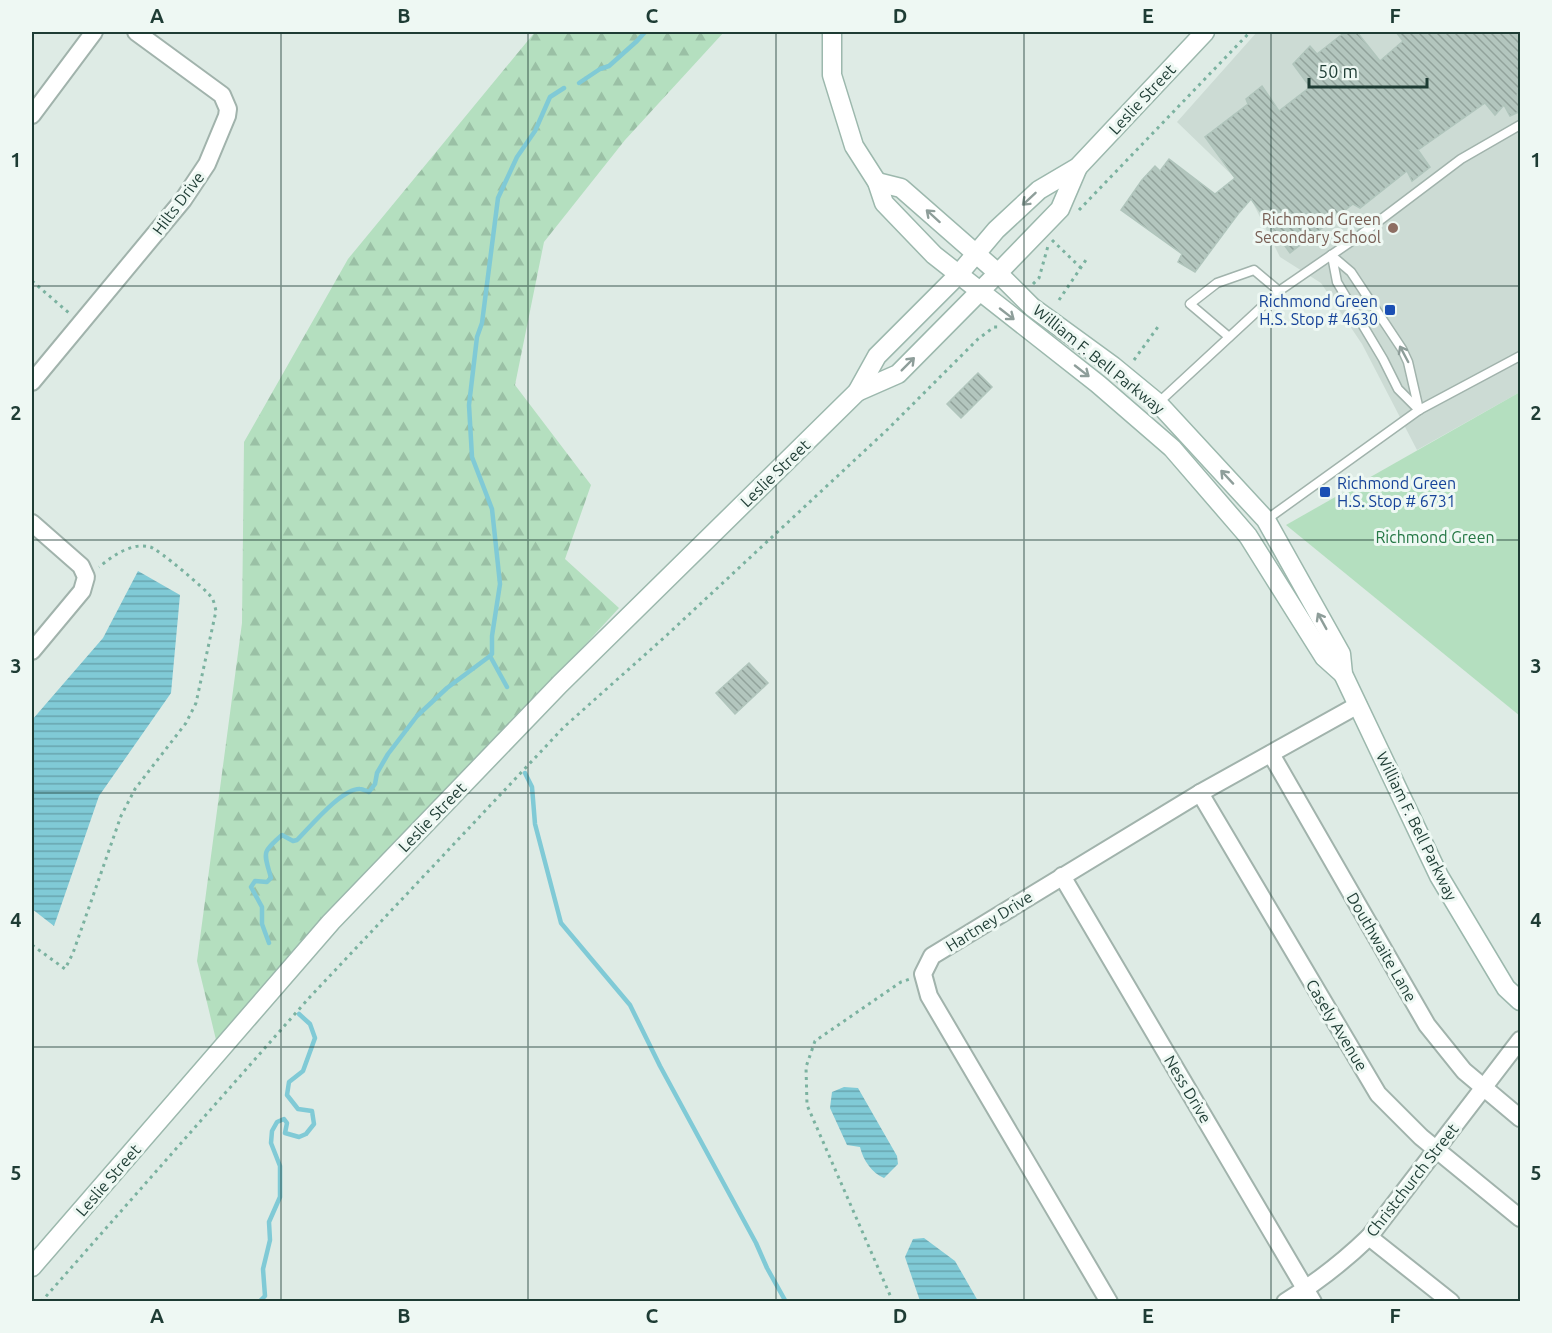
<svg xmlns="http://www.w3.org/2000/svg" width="1552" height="1333" font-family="Ubuntu,sans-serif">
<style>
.built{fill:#ccdbd4}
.forest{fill:url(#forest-firs)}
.green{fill:#b4dfbf}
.water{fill:url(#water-rules)}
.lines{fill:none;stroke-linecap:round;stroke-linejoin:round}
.stream{stroke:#80cad6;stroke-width:4.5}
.building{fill:url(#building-back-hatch);stroke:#b0c5bc;stroke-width:1.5}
.lane-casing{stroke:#a1b3ac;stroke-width:11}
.street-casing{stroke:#a1b3ac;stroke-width:20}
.secondary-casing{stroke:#9cb8ad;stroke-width:21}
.path{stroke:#7bb2a0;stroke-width:3;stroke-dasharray:3 4.5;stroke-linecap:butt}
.lane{stroke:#fff;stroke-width:8}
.street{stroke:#fff;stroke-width:16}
.secondary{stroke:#fff;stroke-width:18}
.oneway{stroke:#8e9e9a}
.grid{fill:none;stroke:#1e3c34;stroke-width:1.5;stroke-opacity:0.55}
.education-dot{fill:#8d6e63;stroke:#eef8f3;stroke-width:2}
.transit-dot{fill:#1a4fb4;stroke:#eef8f3;stroke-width:2}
.labels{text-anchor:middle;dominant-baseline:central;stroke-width:6;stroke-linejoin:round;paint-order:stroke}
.street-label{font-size:16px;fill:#1e3c34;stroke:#eef8f3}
.education-label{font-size:16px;fill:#785e54;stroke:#eef8f3;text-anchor:end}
.transit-label{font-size:16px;fill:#164399;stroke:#eef8f3;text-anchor:end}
.park-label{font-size:16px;fill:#247744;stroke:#eef8f3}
.neatline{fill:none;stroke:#1e3c34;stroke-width:2}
.grid-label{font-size:20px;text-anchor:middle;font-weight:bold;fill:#1e3c34}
</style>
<defs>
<pattern id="forest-firs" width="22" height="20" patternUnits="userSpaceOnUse" patternTransform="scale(1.5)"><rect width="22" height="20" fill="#b4dfbf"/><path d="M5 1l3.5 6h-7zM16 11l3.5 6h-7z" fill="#9ac0a5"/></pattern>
<pattern id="water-rules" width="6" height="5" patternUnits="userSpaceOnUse" patternTransform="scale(1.5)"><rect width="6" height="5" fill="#80cad6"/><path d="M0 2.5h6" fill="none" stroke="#68a5ae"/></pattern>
<pattern id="building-back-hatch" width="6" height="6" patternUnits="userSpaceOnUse" patternTransform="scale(1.5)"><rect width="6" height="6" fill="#b3c6be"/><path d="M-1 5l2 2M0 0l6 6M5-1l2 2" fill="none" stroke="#91a29b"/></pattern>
</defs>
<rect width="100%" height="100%" fill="#deebe5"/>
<path class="built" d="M1257,32H1520V392L1417,450L1362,344L1321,283L1280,257L1251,199L1235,178L1177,122Z"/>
<path class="forest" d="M535,32H724L625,140L544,242L515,385L591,485L565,559L619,608L217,1044L197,961L242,623L244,442L348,259Z"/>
<path class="green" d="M1520,392V716L1286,525Z"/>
<g class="water">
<path d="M138,571L180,595L171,693L99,796L54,926L32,909V720L103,638Z"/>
<path d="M844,1087L858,1088L897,1156L898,1164L884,1178C872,1173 863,1160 860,1147L847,1145L830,1108L832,1092Z"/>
<path d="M924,1238L955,1261L978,1301H920L905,1257L913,1239Z"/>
</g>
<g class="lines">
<g class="stream">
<path d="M579,83L600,69L609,66L637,41L645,32"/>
<path d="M507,687L490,656L492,654V636L500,584L492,509L472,457L469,405L477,337L482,323L498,198L517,157L535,131L550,97L564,88"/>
<path d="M525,773L532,787L535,824L561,923L630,1005L660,1066L756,1243L767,1268L786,1302"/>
<path d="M269,943L262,924V907L251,887L255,881L267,882L271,878C264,852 261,853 282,835L293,841L297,840C310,827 342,788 360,789C363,789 366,791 369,792L375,784L377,773L388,754L417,716L447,688L490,656"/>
<path d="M259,1302L265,1296L263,1269L270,1240L269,1222L280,1197V1166L271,1143L272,1131L277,1122L284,1119L287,1123L285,1133L299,1137L306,1134L314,1124L312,1111L298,1109L287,1095L289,1082L303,1071L315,1038L310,1024L299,1014"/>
</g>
</g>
<g class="building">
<path d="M1345,32H1357L1380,61L1403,41L1396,32H1521V92L1517,95L1521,102V111L1510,116L1504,105L1495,115L1485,103L1418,150L1430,167L1412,181L1407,171L1360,208L1353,204L1290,253L1251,199L1238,214L1195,272L1178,262L1182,254L1121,210L1142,180L1155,166L1160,171L1169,159L1215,194L1235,178L1205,137L1248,104L1246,99L1262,86L1279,111L1310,87L1293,64L1310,46L1317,54Z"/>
<path d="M978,373L992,387L961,418L947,404Z"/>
<path d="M749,663L768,683L735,714L716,693Z"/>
</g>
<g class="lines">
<g class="lane-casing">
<g id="lane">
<path d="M1331,255L1351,272L1402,349L1408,362L1419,410"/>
<path d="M1332,256L1337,282L1383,359L1398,389L1419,410"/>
<path d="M1229,337L1190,304L1217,283L1254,270L1279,291"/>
<path d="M1158,403L1279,291L1359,236L1461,159L1520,125"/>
<path d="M1266,520L1419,410L1520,356"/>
</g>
</g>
<g class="street-casing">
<g id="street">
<path d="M32,115L94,32"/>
<path d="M32,382L183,200L207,164L227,116L228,109L222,95L136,32"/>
<path d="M32,523L81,566L86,577L82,591L32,651"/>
<path d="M1271,754L1427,1025L1464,1071L1520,1118"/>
<path d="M1200,793L1378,1094L1421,1137L1520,1218"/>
<path d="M1062,876L1313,1302"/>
<path d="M1369,1237L1451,1302"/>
<path d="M1109,1302L929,996L923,974L932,956L1200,793L1358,705"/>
<path d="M1285,1302C1316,1283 1343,1262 1369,1237L1520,1040"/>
</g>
</g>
<g class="secondary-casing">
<g id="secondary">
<path d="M832,32V75L854,146L877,182L884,203L934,255L1098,384L1172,448L1248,536L1324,657L1343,674"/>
<path d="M877,182L901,188L998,273L1032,307L1113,366L1158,403L1266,520L1341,654L1343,674L1439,876L1506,988L1520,1001"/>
<path d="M857,392L898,374L998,273L1060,209L1078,167"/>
<path d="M32,1267L331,922L560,684L857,392L877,356L958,275L996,230L1039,190L1078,167L1205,32"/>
</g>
</g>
<g class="path">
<path d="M1079,210L1250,32"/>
<path d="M1052,240L1081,268"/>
<path d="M32,281L69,313"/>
<path d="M1033,284L1039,278L1048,246"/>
<path d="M1059,300L1088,257"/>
<path d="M1134,360L1160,324"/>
<path d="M32,945L65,969L73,953L121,816L135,789L186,723L196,703L216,611C215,607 214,601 212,598C207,590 157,548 150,547C131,542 113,556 99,567"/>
<path d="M41,1302L309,998L564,727L668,634L888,429L978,339L994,327H998"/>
<path d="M893,1302L807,1105L806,1067L815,1041L901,982L910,979"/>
</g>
<use href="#lane" class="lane"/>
<use href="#street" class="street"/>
<use href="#secondary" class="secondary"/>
</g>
<defs><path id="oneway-shaft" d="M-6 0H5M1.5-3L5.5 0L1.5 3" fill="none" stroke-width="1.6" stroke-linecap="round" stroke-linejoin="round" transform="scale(1.5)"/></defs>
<g class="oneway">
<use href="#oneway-shaft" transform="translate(1029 199) rotate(137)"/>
<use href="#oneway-shaft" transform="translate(933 216) rotate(-138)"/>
<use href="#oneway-shaft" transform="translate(1007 314) rotate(38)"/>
<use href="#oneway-shaft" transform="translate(1404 354) rotate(-118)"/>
<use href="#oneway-shaft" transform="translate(908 364) rotate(-45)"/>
<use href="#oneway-shaft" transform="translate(1082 371) rotate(38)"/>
<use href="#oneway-shaft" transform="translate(1227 477) rotate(-133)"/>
<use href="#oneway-shaft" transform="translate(1322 621) rotate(-119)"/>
</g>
<path class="grid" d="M281,32V1302M528,32V1302M776,32V1302M1024,32V1302M1271,32V1302M32,286H1520M32,540H1520M32,793H1520M32,1047H1520"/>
<circle class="education-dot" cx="1393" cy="228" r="6"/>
<g class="transit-dot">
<rect x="1384" y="304" width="12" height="12" rx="3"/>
<rect x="1319" y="486" width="12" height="12" rx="3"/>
</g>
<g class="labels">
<g class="street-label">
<text transform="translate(1142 99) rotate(-47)">Leslie Street</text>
<text transform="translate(178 203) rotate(-53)">Hilts Drive</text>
<text transform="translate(1099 359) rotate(39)">William F. Bell Parkway</text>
<text transform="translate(775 473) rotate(-44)">Leslie Street</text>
<text transform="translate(432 817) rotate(-46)">Leslie Street</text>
<text transform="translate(1417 826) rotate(64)">William F. Bell Parkway</text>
<text transform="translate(989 921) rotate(-32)">Hartney Drive</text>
<text transform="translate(1382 947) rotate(60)">Douthwaite Lane</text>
<text transform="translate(1337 1025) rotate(59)">Casely Avenue</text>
<text transform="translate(1188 1089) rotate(59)">Ness Drive</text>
<text transform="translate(108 1180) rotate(-49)">Leslie Street</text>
<text transform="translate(1412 1180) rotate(-52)">Christchurch Street</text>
</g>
<g class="education-label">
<text x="1381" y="219">Richmond Green<tspan x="1381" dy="18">Secondary School</tspan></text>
</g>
<g class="transit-label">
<text x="1378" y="301">Richmond Green<tspan x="1378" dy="18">H.S. Stop # 4630</tspan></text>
<text x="1337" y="483" text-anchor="start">Richmond Green<tspan x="1337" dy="18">H.S. Stop # 6731</tspan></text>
</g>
<g class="park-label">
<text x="1435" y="537">Richmond Green</text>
</g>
</g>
<rect width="1552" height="1333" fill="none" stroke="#eef8f3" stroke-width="66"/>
<path d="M1309 78v9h118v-9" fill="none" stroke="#1e3c34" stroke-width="3"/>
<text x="1318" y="78" font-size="18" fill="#1e3c34" stroke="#eef8f3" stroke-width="4.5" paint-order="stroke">50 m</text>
<rect x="33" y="33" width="1486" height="1267" class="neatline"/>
<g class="grid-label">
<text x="157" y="23">A</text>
<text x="404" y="23">B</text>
<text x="652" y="23">C</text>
<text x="900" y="23">D</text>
<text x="1148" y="23">E</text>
<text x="1395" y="23">F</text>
<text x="16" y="167">1</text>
<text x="1536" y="167">1</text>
<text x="16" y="420">2</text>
<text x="1536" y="420">2</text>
<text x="16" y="673">3</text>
<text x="1536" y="673">3</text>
<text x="16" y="927">4</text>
<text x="1536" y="927">4</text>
<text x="16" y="1180">5</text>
<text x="1536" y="1180">5</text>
<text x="157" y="1323">A</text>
<text x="404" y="1323">B</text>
<text x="652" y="1323">C</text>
<text x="900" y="1323">D</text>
<text x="1148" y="1323">E</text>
<text x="1395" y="1323">F</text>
</g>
</svg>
